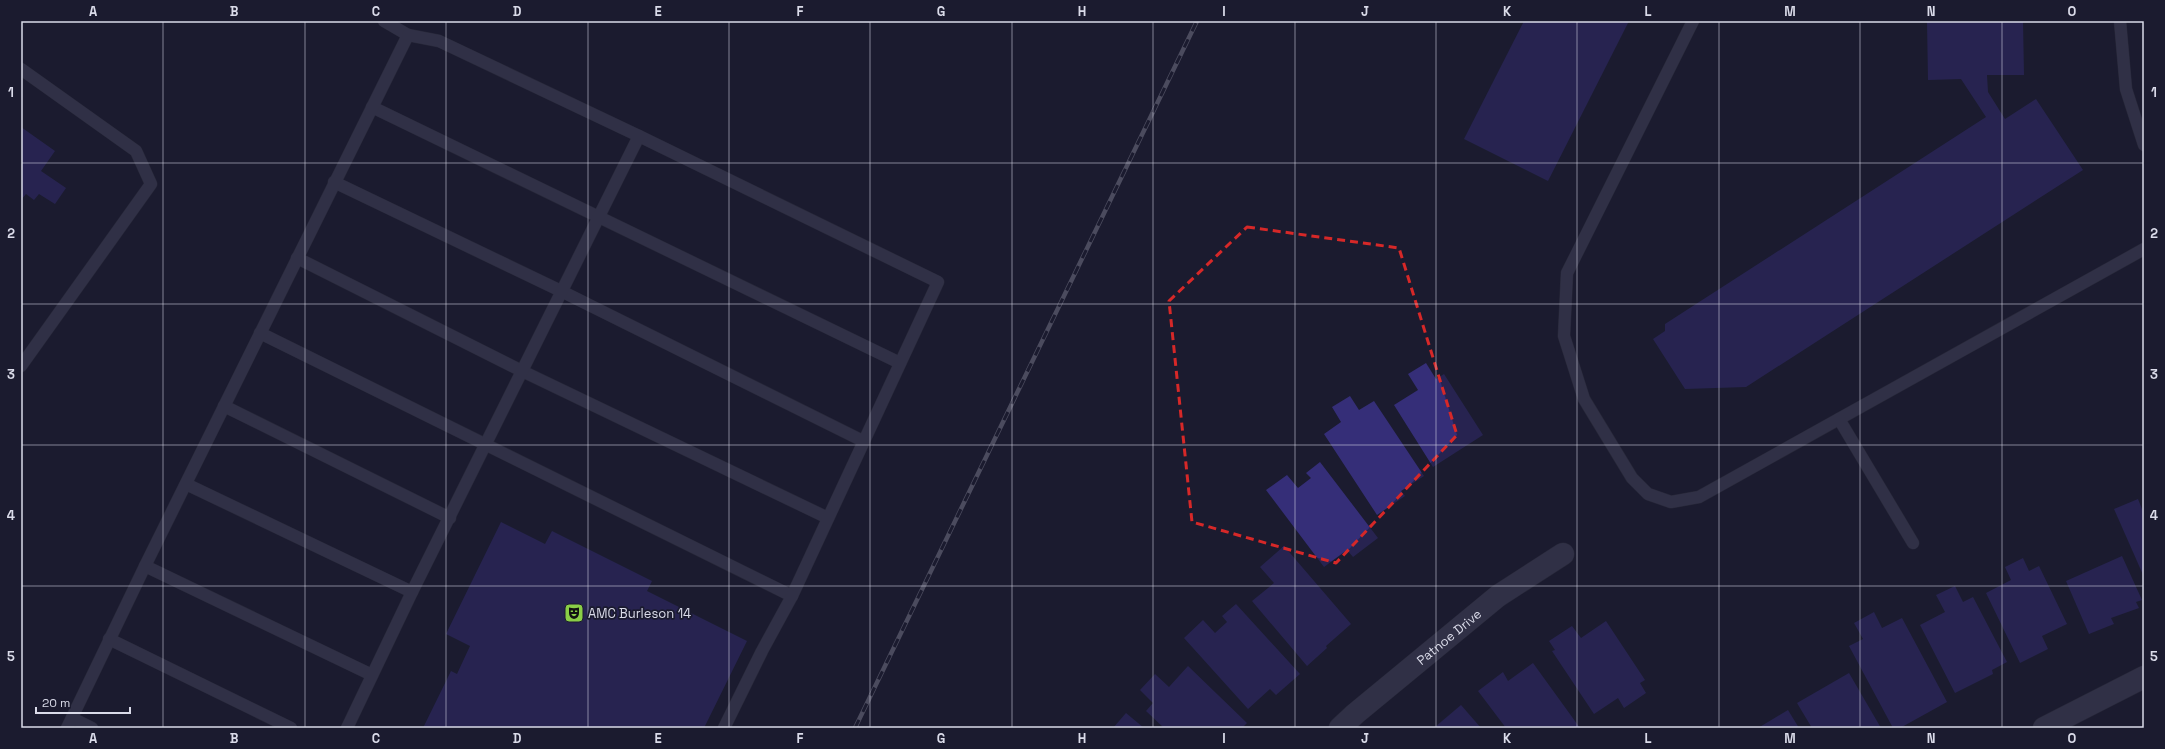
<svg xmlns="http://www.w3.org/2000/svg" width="2165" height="749" font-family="'Space Grotesk',sans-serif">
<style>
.building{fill:#352e78}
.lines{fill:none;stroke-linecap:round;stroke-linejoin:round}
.lane-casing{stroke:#353544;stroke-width:13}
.street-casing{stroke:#353544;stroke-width:23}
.lane{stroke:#4a4b62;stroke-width:12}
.street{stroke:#4a4b62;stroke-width:22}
.rail-casing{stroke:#868697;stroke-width:4.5}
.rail{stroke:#1b1b2f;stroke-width:3;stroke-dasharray:9;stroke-linecap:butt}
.marked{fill:none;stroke:#d62828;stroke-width:3;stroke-dasharray:8 5;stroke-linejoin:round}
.grid{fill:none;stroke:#dadbe9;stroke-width:1;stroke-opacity:0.55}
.labels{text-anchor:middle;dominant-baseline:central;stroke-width:3.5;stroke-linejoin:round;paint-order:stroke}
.poi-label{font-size:13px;fill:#dadbe9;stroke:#1b1b2f;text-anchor:start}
.street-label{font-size:13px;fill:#dadbe9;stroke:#1b1b2f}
.neatline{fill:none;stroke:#dadbe9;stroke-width:1.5}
.grid-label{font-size:13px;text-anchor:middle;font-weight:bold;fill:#dadbe9}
</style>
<rect width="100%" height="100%" fill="#1b1b2f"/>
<g class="building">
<path d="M1524,21H1629L1548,181L1464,139Z"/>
<path d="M1927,21H2023L2024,75H1987L1988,92L2005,119L2036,99L2083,170L1746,387L1685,389L1653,339L1665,331V324L1986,117L1961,79L1928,80Z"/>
<path d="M21,127L55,151L41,171L66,188L55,204L39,194L34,200L26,194L21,200Z"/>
<path d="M1426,363L1436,379L1444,374L1483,435L1433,467L1394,405L1418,390L1408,374Z"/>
<path d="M1350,396L1359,410L1374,401L1424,476L1401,491L1405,496L1377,515L1324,434L1341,422L1332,407Z"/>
<path d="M1320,462L1378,538L1353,557L1347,550L1324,567L1266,490L1287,475L1298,488L1311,478L1306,473Z"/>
<path d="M2138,499L2144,514V577L2114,509Z"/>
<path d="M501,522L545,544L552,531L652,581L647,591L747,641L704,728H423L451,671L457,674L470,646L446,634Z"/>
<path d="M1284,546L1351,624L1326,646L1327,648L1307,666L1252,601L1274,583L1260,567Z"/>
<path d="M2122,556L2142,600L2136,602L2139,608L2111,618L2114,624L2089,634L2066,581Z"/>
<path d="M2023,558L2029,571L2039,566L2067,624L2042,636L2048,649L2020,663L1986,593L2011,580L2005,567Z"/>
<path d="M1955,586L1963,602L1973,597L2007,662L1992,670L1993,674L1955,693L1920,625L1945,612L1936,595Z"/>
<path d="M1236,604L1300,674L1276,695L1270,689L1248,709L1184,638L1203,620L1215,633L1227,622L1222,616Z"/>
<path d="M1874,612L1882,628L1902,618L1947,702L1900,728H1893L1849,646L1863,639L1854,623Z"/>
<path d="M1606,621L1645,680L1640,683L1646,693L1624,708L1618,698L1594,714L1552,651L1555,650L1549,641L1572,626L1581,638Z"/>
<path d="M1533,663L1580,728H1506L1478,691L1503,672L1508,681Z"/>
<path d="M1188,666L1247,723L1242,728H1164L1146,711L1153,703L1140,690L1155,674L1169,687Z"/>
<path d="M1849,673L1881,728H1812L1797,703Z"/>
<path d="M1461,705L1481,728H1436L1435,727Z"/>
<path d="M1788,710L1799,728H1758Z"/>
<path d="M1126,713L1144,728H1113Z"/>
</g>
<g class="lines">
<g class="lane-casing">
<g id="lane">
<path d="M1693,21L1567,273L1564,336L1584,399L1632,478L1648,494L1671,502L1699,497L2144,249"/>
<path d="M2120,21L2126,89L2144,145"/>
<path d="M21,69L136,151L151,184L21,366"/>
<path d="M372,107L900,363"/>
<path d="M334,182L561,291L863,441"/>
<path d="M297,258L522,371L828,518"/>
<path d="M260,333L792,596L938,282L639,136"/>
<path d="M224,406L450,518"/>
<path d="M1839,419L1913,543"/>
<path d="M186,484L412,592"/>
<path d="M145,566L372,675"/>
<path d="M109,639L291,728"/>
<path d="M72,718L92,728"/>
<path d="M67,728L145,566L408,35L384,21"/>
<path d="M347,728L412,592L639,136L439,41L408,35"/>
<path d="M724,728L762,651L792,596"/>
</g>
</g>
<g class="street-casing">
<g id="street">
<path id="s1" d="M1340,728L1355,714L1498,596L1563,554"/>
<path d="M2044,728L2144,677"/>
</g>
</g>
<use href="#lane" class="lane"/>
<use href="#street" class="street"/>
<g class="rail-casing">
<path id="rail" d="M855,728L1197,21"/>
</g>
<use href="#rail" class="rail"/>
</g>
<path d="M0 0H2165V749H0ZM1247,227L1399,248L1457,435L1336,563L1192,522L1169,301Z" fill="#1b1b2f" fill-opacity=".55" fill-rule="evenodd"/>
<path class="marked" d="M1247,227L1399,248L1457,435L1336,563L1192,522L1169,301Z"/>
<path class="grid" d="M163,21V728M305,21V728M446,21V728M588,21V728M729,21V728M870,21V728M1012,21V728M1153,21V728M1295,21V728M1436,21V728M1577,21V728M1719,21V728M1860,21V728M2002,21V728M21,163H2144M21,304H2144M21,445H2144M21,586H2144"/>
<defs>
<g id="theatre-square" transform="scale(1)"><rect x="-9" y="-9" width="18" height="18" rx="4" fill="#8ace47" stroke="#1b1b2f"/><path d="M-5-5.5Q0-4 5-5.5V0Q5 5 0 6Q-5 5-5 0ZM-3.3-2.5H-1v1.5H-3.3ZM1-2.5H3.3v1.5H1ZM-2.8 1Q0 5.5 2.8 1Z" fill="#111"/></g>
</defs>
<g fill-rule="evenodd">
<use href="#theatre-square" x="574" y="613"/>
</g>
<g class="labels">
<g class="poi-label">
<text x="588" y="613">AMC Burleson 14</text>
</g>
<g class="street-label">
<text stroke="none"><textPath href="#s1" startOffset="142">Patnoe Drive</textPath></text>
</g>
</g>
<rect width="2165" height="749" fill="none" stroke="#1b1b2f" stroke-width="44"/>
<path d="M36 707v6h94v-6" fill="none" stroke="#dadbe9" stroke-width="2"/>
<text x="42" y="707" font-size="12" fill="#dadbe9" stroke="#1b1b2f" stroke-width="3" paint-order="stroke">20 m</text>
<rect x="22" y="22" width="2121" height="705" class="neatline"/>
<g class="grid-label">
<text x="93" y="16">A</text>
<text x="234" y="16">B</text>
<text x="376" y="16">C</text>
<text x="517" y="16">D</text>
<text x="658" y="16">E</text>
<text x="800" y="16">F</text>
<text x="941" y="16">G</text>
<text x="1082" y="16">H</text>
<text x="1224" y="16">I</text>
<text x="1365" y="16">J</text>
<text x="1507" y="16">K</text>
<text x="1648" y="16">L</text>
<text x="1790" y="16">M</text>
<text x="1931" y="16">N</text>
<text x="2072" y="16">O</text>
<text x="11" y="97">1</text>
<text x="2154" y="97">1</text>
<text x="11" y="238">2</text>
<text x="2154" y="238">2</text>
<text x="11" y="379">3</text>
<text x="2154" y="379">3</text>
<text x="11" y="520">4</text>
<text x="2154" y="520">4</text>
<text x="11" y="661">5</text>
<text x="2154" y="661">5</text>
<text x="93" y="743">A</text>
<text x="234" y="743">B</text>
<text x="376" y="743">C</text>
<text x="517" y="743">D</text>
<text x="658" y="743">E</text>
<text x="800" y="743">F</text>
<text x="941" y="743">G</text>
<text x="1082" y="743">H</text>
<text x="1224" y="743">I</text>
<text x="1365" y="743">J</text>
<text x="1507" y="743">K</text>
<text x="1648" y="743">L</text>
<text x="1790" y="743">M</text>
<text x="1931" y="743">N</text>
<text x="2072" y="743">O</text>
</g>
</svg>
